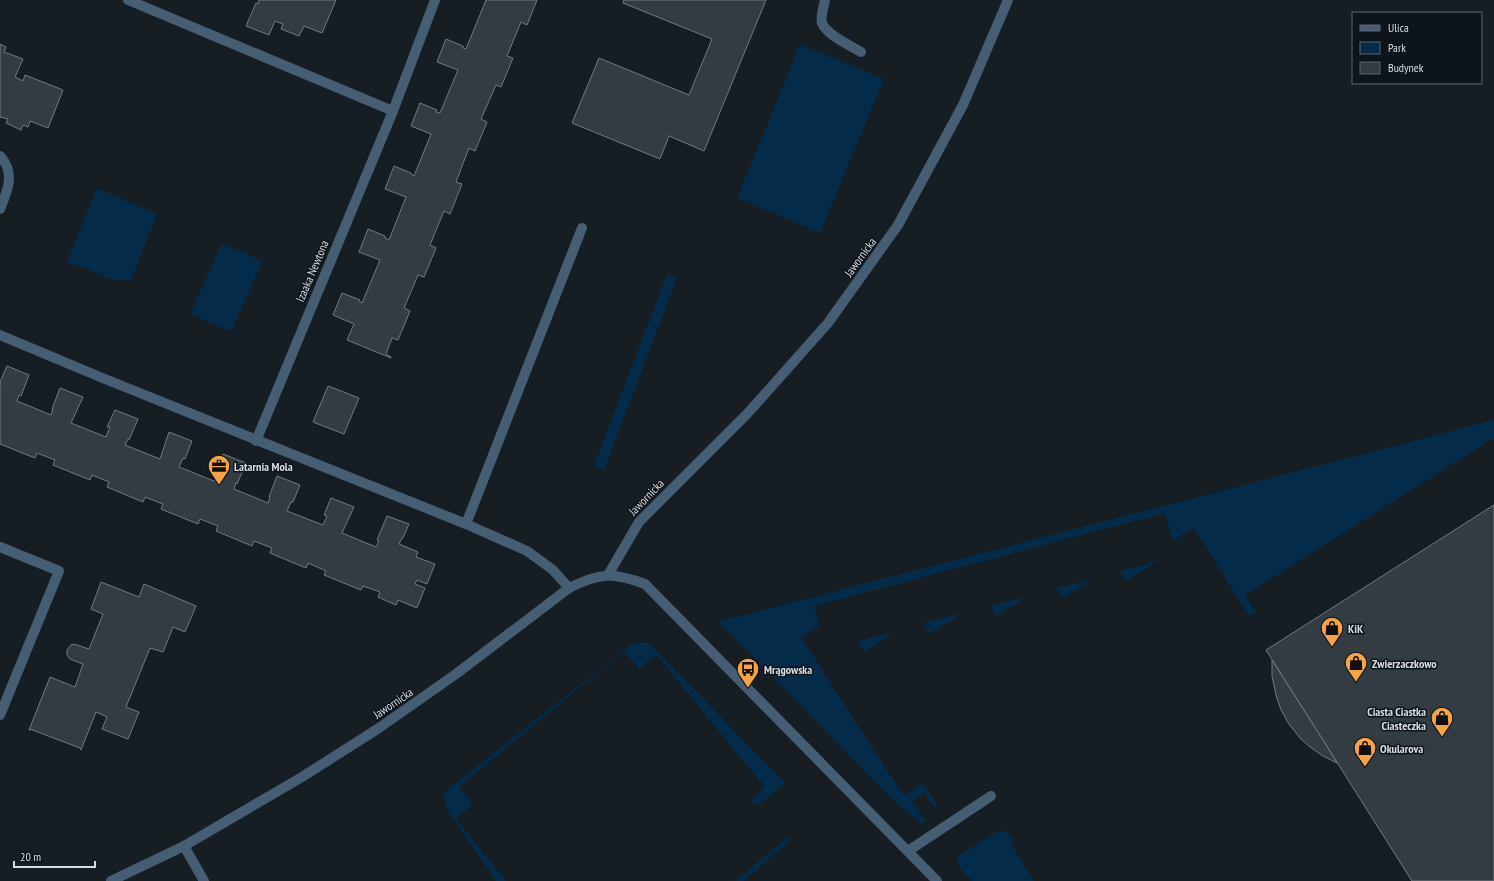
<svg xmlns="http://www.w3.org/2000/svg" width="1494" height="881" font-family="'PT Sans Narrow',sans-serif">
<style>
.green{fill:#042c4a}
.building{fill:#343c43;stroke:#717a82}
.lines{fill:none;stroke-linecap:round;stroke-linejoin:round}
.lane{stroke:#465e74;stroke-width:10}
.street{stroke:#465e74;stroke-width:10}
.labels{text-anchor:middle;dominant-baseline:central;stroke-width:3;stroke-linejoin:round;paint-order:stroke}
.street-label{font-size:12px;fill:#d8dde2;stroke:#0e141b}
.poi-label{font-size:12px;font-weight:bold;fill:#d8dde2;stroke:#0e141b;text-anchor:start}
</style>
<rect width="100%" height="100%" fill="#161e24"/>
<g class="green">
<path d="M800,44L884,79L820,233L737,198Z"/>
<path d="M97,188L157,214L131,280H114L67,262Z"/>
<path d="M222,243L263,261L231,332L190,314Z"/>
<path d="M667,274L677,278L604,470L594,466Z"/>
<path d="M1494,420V438L1245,595L1256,612L1249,616L1194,528L1176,539H1172L1165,513L814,606L819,626L801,637L903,795L923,783L937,805L934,807L924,793L912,801L926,821L922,823L898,805L719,622L721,621Z"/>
<path d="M1158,561L1126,581L1120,571Z"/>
<path d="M1094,579L1062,598L1056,588Z"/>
<path d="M1028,596L996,616L990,606Z"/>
<path d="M962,613L930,634L924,623Z"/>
<path d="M895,632L864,652L857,641Z"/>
<path d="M640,643H648L651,645L785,783L761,803L757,804L750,801L765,788L657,655L639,669L624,651L459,787L473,804L456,819L506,881H496L447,810L444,799L446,791L630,645Z"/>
<path d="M998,831C1006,830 1010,834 1014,841L1011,844L1034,881H972L961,870L956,857Z"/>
<path d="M788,837L791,840L743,881H735Z"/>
</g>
<g class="building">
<path d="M259,0H336L322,33L304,26L299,36L281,29L283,24L275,21L269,35L246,26L256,3L258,4Z"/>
<path d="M486,0H537L527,25L521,22L507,56L513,58L501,87L496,85L481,119L487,122L475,151L469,148L456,182L462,184L450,214L444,211L430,245L436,248L424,277L418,275L404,308L410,311L398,340L392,338L386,354L391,357V358L347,340L354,324L333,315L342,293L360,300L359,301L362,303L380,260L359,252L368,229L385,236V238L389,240L406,197L385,189L394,166L411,173V174L414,176L431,134L411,126L420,103L437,110L436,112L440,113L458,70L437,62L446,39L463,46V48L466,49Z"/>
<path d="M624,0H766L704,151L669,136L660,159L572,123L599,58L689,95L712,39L623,3Z"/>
<path d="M0,44L6,47L4,52L23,59L15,77L23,81L25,75L63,90L48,128L30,121L28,127L23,125L21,130L6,123L8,119L0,117Z"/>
<path d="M7,366L29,375L21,396L19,395L17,401L51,415L53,409H52L60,388L83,397L71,423L106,437L110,427H107L115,410L138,419L129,440L128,439L125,445L160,459L169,432L192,441L185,459L183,458L179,467L214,481L218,472L216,471L223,454L246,463L237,484L236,483L234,489L268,503L270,497H269L277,476L300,485L293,502H291L287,511L323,525L327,516L324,515L331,498L354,507L342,533L376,547L379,541L377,540L387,516L409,524L403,538H402L399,544L418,552L416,557L435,564L427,584L417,580L415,584L425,588L417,608L398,600L396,605L378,597L380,592L363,586L361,590L324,575L326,571L308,563L306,568L270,553L272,548L254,541L252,546L216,531L218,526L200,519L198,524L161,509L163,504L145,497L143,502L107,487L109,482L92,475L90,480L53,465L55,460L37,453L35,458L0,444V386L1,384L0,382Z"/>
<path d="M328,386L359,398L344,434L313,422Z"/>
<path d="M1494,505V881H1412L1266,650Z"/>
<path d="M101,582L139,597L144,584L196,606L185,632L173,627L163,652L150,648L126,707L139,712L128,739L102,729L107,717L96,712L81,750L80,748L30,729V730H29L50,677L75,687L83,664L70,659L67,655V650L71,645L74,644L89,649L103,614L91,609Z"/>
<path d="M1272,660L1323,740L1337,763L1323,756L1310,747L1300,738L1289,724L1281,710L1276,695L1272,676Z"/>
</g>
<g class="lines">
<g class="lane">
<path d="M825,0C824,6 820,16 822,23C827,35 849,45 861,52"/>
<path d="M184,846L204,881"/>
<path d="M908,851L991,796"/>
</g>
<g class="street">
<path d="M128,0L393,111"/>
<path d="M0,156C16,173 7,192 0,209"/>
<path d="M0,335L105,379L466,524L527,551L553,570L569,588"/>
<path d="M256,441L393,111L435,0"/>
<path d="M466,524L582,228"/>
<path d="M0,547L59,571L0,715"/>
<path d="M608,575L639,522L747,414L828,323L898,225L963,105L1008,0"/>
<path d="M111,881L184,846L302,777L379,728L456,674L569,588C599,573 613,572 645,584L937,881"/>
</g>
</g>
<defs>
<g id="office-pin" transform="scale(1.15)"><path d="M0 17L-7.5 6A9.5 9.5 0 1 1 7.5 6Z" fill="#f5a345" stroke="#0e141b"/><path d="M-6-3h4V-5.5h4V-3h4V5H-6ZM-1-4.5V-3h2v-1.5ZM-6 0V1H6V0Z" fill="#111"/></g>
<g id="shop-pin" transform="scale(1.15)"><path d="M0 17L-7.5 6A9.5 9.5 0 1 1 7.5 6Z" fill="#f5a345" stroke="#0e141b"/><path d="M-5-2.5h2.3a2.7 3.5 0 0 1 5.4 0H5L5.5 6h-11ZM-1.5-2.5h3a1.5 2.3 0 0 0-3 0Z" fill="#111"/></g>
<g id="bus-pin" transform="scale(1.15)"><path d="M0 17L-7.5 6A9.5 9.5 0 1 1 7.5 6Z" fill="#f5a345" stroke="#0e141b"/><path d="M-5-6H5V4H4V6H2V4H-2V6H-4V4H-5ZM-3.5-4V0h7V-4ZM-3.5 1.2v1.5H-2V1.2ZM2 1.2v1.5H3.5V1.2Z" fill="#111"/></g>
</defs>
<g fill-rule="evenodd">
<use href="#office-pin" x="219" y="466"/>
<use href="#shop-pin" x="1332" y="628"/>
<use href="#shop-pin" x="1356" y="663"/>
<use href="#bus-pin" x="748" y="669"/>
<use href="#shop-pin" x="1442" y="718"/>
<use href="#shop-pin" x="1365" y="748"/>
</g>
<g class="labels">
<g class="street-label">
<text transform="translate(860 257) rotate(-54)">Jawornicka</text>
<text transform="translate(312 271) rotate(-67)">Izaaka Newtona</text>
<text transform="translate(646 497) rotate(-46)">Jawornicka</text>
<text transform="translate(393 703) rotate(-34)">Jawornicka</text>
</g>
<g class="poi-label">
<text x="234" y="466">Latarnia Mola</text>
<text x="1348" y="628">KiK</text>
<text x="1372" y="663">Zwierzaczkowo</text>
<text x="764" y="669">Mrągowska</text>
<text x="1426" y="711" text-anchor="end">Ciasta Ciastka<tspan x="1426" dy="14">Ciasteczka</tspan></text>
<text x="1380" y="748">Okularova</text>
</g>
</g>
<rect x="1352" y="12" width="130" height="72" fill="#0e141b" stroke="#5f646b"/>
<rect x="1360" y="25" width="20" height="6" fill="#465e74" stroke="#5f646b"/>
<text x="1388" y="32" font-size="12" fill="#d8dde2">Ulica</text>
<rect x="1360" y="42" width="20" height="12" fill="#042c4a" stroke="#5f646b"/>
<text x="1388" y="52" font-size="12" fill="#d8dde2">Park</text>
<rect x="1360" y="62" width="20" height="12" fill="#343c43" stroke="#5f646b"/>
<text x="1388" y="72" font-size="12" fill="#d8dde2">Budynek</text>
<path d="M14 861v6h81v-6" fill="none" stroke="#d8dde2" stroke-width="2"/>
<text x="20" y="861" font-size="12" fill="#d8dde2" stroke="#0e141b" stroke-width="3" paint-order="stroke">20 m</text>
</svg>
